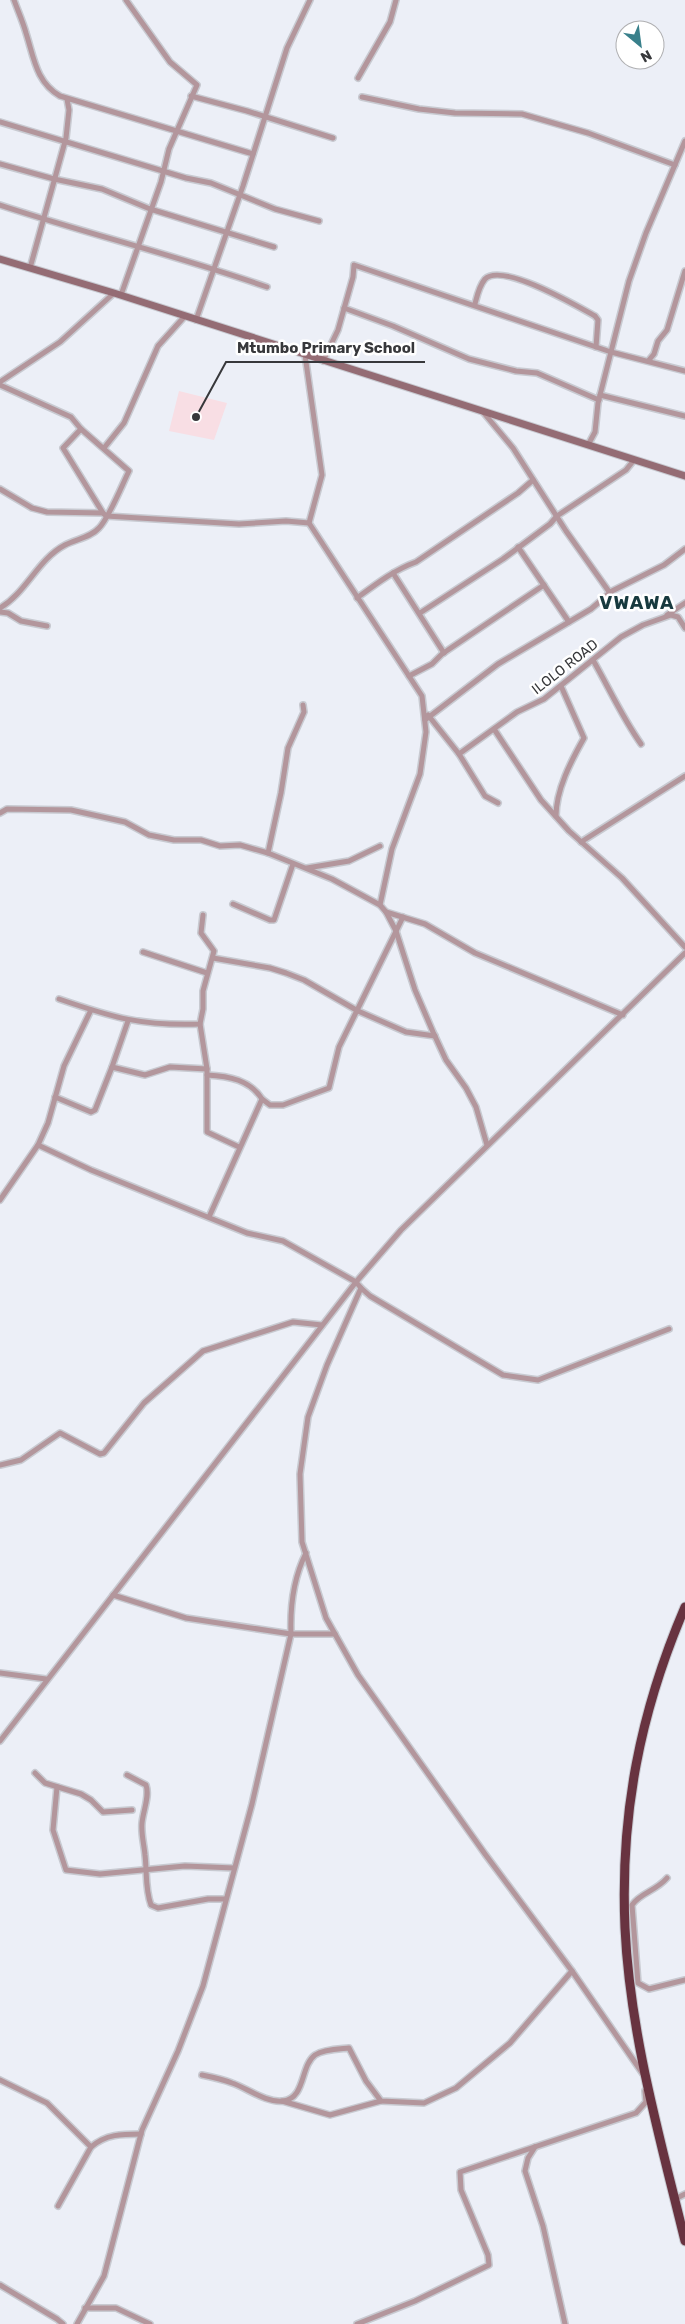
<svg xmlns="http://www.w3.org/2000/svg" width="685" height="2324" font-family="Rubik,sans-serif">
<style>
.education{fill:#f8dee4}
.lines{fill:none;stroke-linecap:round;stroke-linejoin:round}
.street-casing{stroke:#c8cad1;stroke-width:8}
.secondary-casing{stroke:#c8cad1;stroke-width:9}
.highway-casing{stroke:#c8cad1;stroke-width:11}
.street{stroke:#b3969c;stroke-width:5}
.secondary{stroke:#946c74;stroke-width:7}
.highway{stroke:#683340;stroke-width:9}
.labels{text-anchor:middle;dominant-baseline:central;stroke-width:5;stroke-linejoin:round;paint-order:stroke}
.street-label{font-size:14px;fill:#37383b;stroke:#fff}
.district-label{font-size:19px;font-weight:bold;letter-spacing:1px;fill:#17393e;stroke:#fff}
.leader{fill:none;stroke:#37383b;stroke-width:2}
.callout-dot{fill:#37383b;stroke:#fff;stroke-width:2}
.callout-label{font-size:15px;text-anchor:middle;font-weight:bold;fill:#37383b;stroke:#fff;stroke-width:5;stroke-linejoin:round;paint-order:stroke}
</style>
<rect width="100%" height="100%" fill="#eceff7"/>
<path class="education" d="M179,391L227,403L214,440L169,431Z"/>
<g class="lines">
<g class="street-casing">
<g id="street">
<path d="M14,0C18,11 23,22 26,33C34,58 36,82 60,96L253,154"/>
<path d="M358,78L390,22L396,0"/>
<path d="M191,96L247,111L333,138"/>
<path d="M362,97L419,109L455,113L522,114L588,133L675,165"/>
<path d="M0,122L186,178L211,183L275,209L319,221"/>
<path d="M0,164L54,179L102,189L150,209L274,247"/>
<path d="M0,205C88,234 179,256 267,287"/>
<path d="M30,268L66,138L69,110L67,99"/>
<path d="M121,295L161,182L169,149L197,85L170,62L126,0"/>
<path d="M475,304C477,296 479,286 485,279C502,262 577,306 595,316L598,320L596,347"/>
<path d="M344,308L393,326L469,359L516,371L537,373L599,400"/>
<path d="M196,320L243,186L287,48L310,0"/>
<path d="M305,355L322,475L309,523L422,696L426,732L420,774L392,849L380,905L386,912L425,924L475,953L623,1015"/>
<path d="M649,360L654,354L658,341L667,330L685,271"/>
<path d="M323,361L338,330L353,277L354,265L611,352L685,371"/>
<path d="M0,382L60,342L114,293"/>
<path d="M0,385L71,417L81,429L129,471C122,485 109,518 99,528C90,538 76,539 65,545C38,559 26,593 0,608"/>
<path d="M600,395L685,416"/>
<path d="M483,412L513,448L566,531L610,593"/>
<path d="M81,429L63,448L103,513"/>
<path d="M588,445L595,432L598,403L629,281L646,233L685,141"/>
<path d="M104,448L124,423L158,346L185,316"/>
<path d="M0,489L32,508L47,512L103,513L106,516L239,524L286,521L309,523"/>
<path d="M518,547L569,622"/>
<path d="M393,573L444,653"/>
<path d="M357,598C376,584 394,570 416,562L518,493L533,480"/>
<path d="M0,612L8,613L21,621L47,626"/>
<path d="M420,613L503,559L550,524L557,516L626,470L634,460"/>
<path d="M667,615L685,603"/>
<path d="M593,660C609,688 622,717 641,744"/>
<path d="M409,676L432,664L442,654L544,585"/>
<path d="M428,715L459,754L485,796L498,803"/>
<path d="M425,720L498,664L591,609L612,591L664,565L685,549"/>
<path d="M494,729L541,800L569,831L622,878L685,947"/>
<path d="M459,754L517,712L544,699L621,637L643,625L671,615L678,617L685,628"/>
<path d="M0,813L7,809L71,810L125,822L149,835L174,840H201L220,846L240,845L268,853L332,879L380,905"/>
<path d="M556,816C556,790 571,761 584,738L561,686"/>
<path d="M581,842L685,776"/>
<path d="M268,853L281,793L288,748L304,712L303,705"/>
<path d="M307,868L349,861L380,846"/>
<path d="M233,904L270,920H274L293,864"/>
<path d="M386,912L396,931L415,990L433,1032L446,1060L466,1088L476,1107L487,1145"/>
<path d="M143,952L207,973"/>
<path d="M213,958L270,968L286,973L304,980L358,1011L406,1032L435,1036"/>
<path d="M59,999C114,1018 142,1026 200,1024L203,1009V991L214,951L201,933L203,915"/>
<path d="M200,1024L207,1069V1132L239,1147"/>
<path d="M112,1067L128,1021"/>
<path d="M207,1075C229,1076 250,1080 262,1099"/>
<path d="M55,1097L91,1112L95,1110L112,1067L145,1075L170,1067L207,1069"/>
<path d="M0,1200L38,1145L48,1123L64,1066L91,1010"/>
<path d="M209,1217L262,1099L270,1105H283L329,1088L339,1047L403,917"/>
<path d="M361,1288L370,1296L503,1375L538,1380L669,1329"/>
<path d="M0,1465L21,1460L60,1433L100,1454L104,1453L144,1403L203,1351L293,1322L322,1325"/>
<path d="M113,1595L186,1618L291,1634H335"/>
<path d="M0,1673L46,1679"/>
<path d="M0,1741L356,1282L283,1241L247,1233L200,1214L91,1170L38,1145"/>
<path d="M35,1773L45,1783L81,1794L91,1800L103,1812L132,1810"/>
<path d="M127,1775L146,1785C150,1796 143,1811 142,1823C141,1834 144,1844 145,1855C147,1872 145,1889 151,1905L158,1908L208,1899H225"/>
<path d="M57,1787L53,1830L66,1870L100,1874L185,1866L234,1868"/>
<path d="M667,1878C656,1891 640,1893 632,1905L638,1983L649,1989L685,1980"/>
<path d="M643,2074L572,1971L485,1854L358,1675L326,1618L302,1542L300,1474L308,1417L327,1365L361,1288L356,1282L401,1230L685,953"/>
<path d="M202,2075C212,2077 222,2079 232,2083C247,2088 266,2103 283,2101C306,2098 300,2066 315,2055C324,2049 340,2049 349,2048L366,2081L381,2101L424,2103L456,2088L510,2043L572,1971"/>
<path d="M0,2080L47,2103L91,2147C106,2134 122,2134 141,2134"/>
<path d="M282,2101L330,2115L381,2101"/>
<path d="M535,2147L528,2158L525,2171L543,2226L565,2324"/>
<path d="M675,2199L685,2194"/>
<path d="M58,2206L91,2147"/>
<path d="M0,2285L57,2319L63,2324"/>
<path d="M85,2308H116L150,2324"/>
<path d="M77,2324L104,2276L142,2130L178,2051L203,1986L252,1804L291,1634C290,1606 293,1579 306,1553"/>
<path d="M357,2324L415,2301L489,2265L488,2255L461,2190L460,2172L636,2113L646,2102L645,2091"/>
</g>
</g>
<g class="secondary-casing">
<path id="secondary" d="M0,259L114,293L685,476"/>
</g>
<g class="highway-casing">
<path id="highway" d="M685,1607C640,1712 620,1814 625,1928C630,2034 660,2138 685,2241"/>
</g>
<use href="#street" class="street"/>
<use href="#secondary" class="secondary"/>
<use href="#highway" class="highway"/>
</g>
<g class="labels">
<g class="street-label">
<text transform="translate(565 667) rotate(-38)">ILOLO ROAD</text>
</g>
<g class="district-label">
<text x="637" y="602">VWAWA</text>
</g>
</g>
<path class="leader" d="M196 417L226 362H425"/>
<circle class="callout-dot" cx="196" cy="417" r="5"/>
<g class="callout-label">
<text x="326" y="353">Mtumbo Primary School</text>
</g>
<g transform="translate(640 45) rotate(151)"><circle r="24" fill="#ffffff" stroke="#afafb1"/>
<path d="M0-4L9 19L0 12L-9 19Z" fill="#39808b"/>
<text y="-8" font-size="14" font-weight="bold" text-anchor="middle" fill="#37383b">N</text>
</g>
</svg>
